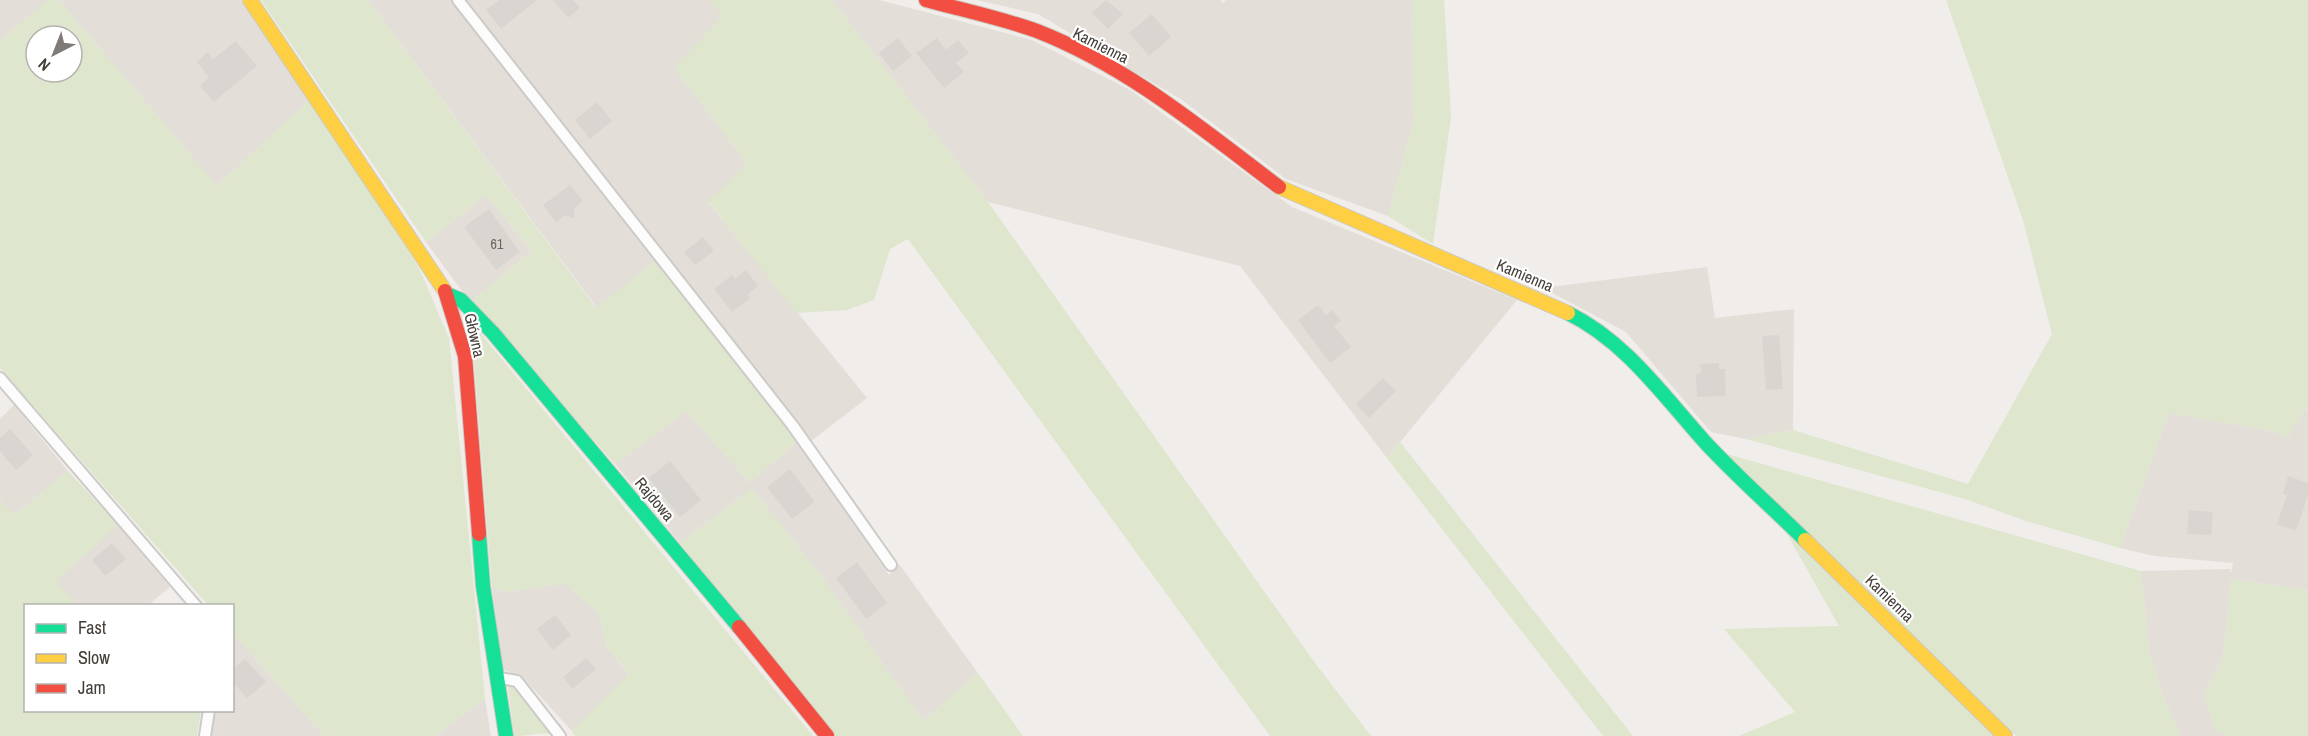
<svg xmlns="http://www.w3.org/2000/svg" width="2308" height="736" font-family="'Archivo Narrow',sans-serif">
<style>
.residential{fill:#e3ded8}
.green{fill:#dee6cd;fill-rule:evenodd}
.building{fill:#d9d6d2}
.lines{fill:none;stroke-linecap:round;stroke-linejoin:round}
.lane-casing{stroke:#cdcbc8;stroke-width:14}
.fast-casing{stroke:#cdc9c2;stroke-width:16}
.slow-casing{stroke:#cdc9c2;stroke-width:16}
.jam-casing{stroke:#cdc9c2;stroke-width:16}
.lane{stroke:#fdfcfc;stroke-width:10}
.fast{stroke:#16e098;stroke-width:14}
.slow{stroke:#ffcf43;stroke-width:14}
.jam{stroke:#f24e42;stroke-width:14}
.labels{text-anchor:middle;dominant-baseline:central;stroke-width:4.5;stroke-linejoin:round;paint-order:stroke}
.number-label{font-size:14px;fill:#6a655e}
.street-label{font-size:16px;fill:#443e37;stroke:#fff}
</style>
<rect width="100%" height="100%" fill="#f0edea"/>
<g class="residential">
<path d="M0,0H48L0,41Z"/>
<path d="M59,0H241L309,100L217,186Z"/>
<path d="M368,0H453L657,259L597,308Z"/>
<path d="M465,0H710L723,16L674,68L747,163L708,202L867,398L811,441Z"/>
<path d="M832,0H879L1032,40L1130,90L1292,207L1517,300L1387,458L1240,266L988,202Z"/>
<path d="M977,0H1220L1223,3L1226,0H1412L1414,120L1388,216L1286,179L1182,100L1038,14Z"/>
<path d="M486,195L532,251L470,302L426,242Z"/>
<path d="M1707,267L1715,318L1794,309L1793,430L1746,439L1711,432L1626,332L1543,288Z"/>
<path d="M14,405L68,471L14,515L0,500V419Z"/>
<path d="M2304,410L2308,411V590L2231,579L2223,658L2204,695L2215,730L2227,736H2181L2161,691L2149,651L2141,571L2230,569L2231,574L2233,563L2154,556L2120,548L2169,413L2267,430L2288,437Z"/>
<path d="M686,411L750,483L797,441L889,575L899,564L978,673L923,721L823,578L752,488L680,543L615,464Z"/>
<path d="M118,525L170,587L148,605H78L55,581Z"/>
<path d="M565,583L598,613L607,647L629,675L572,731L524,679L503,669L492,588L508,592Z"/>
<path d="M233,633L324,736H211V711L232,710Z"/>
<path d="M485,699L491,736H435Z"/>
</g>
<g class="green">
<path d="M48,0H59L217,186L309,100L419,268L449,338L485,699L435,736H324L233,633L232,606L208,605L0,368V41ZM36,36H72V72H36Z"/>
<path d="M261,0H368L596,308L657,259L797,441L750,483L686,411L615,464L470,302L532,251L486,195L426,242Z"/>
<path d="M710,0H832L988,202L1315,663L1371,736H1270L908,239L890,249L874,300L847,310L796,313L708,201L747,163L674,68L722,16Z"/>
<path d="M1412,0H1444L1451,117L1433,244L1388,216L1414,120Z"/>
<path d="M1946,0H2308V411L2304,410L2288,437L2267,430L2169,413L2120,548L2026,521L1965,499L1746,439L1793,430L1968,484L2052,334L2023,220Z"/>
<path d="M471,322L813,736H575L572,731L629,674L607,647L598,613L565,583L508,592L492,588Z"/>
<path d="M1400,442L1633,736H1603L1387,458Z"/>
<path d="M1727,454L2141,571L2149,651L2161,691L2181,736H2016Z"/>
<path d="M68,471L118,525L56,581L78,605L26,606V710L201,711L197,736H0V500L14,515Z"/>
<path d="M752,488L823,578L923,721L978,673L1023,736H835L680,543Z"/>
<path d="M1787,534L1994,736H1739L1795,712L1724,629L1839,626Z"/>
<path d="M2231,579L2308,590V736H2227L2215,730L2204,695L2223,658Z"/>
<path d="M508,687H517L553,734C540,732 529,736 514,736Z"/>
</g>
<g class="building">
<path d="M499,0H537L501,29L486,10Z"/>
<path d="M553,0H573L580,8L568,18Z"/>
<path d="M1106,0L1123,14L1108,29L1092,13Z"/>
<path d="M1152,14L1171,37L1149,56L1129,33Z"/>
<path d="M898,38L912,56L893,71L879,53Z"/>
<path d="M937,38L946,50L958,40L969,53L956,63L964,72L944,88L916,53Z"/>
<path d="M236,41L257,66L214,102L200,86L209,77L197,62L208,52L213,59Z"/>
<path d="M597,102L612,121L590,139L575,120Z"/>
<path d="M570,185L583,201L574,208L575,219L565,215L556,222L543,205Z"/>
<path d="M489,209L520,252L496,270L464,227Z"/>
<path d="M703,237L714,251L695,265L684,252Z"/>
<path d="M746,270L758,286L747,295L750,298L732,312L714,289L732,275L735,279Z"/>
<path d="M1318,305L1326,315L1332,310L1341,321L1334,326L1351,347L1330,363L1298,320Z"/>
<path d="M1779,335L1783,389L1766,390L1762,336Z"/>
<path d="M1719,363V369H1725L1726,396L1697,397L1696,374L1701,373L1700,364Z"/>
<path d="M1383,378L1396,391L1369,418L1356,404Z"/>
<path d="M10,429L33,455L16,470L0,451V438Z"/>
<path d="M670,461L701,500L680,517L649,478Z"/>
<path d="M790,469L815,502L792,519L767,487Z"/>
<path d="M2288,476L2308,483V495L2296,531L2277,524L2287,495L2283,494Z"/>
<path d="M2189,510L2213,512L2211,535L2187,534Z"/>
<path d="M112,543L126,559L105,576L92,560Z"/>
<path d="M857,562L887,603L866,619L836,578Z"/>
<path d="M555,615L571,635L553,650L537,629Z"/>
<path d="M586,658L596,669L572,689L563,677Z"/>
<path d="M245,659L266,682L247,698L232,681V670Z"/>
</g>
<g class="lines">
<g class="lane-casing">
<g id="lane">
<path d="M458,0L793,426L891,565"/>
<path d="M0,378L196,606"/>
<path d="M500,678L517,681L560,736"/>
<path d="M205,736L209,710"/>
</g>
</g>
<g class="fast-casing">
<g id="fast">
<path d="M447,294L461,300L493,333L739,627"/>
<path d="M1568,313C1625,341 1662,394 1704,441C1736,476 1772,507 1805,540"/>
<path d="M479,534L483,586L506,736"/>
</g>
</g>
<g class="slow-casing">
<g id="slow">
<path d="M250,0L445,291"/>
<path d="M1279,187L1568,313"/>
<path d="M1805,540L2005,736"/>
</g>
</g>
<g class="jam-casing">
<g id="jam">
<path d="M926,0C962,10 1001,18 1037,31C1127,66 1202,129 1279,187"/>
<path d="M445,291L465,356L479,534"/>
<path d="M739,627L827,736"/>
</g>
</g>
<use href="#lane" class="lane"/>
<use href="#fast" class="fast"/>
<use href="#slow" class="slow"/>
<use href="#jam" class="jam"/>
</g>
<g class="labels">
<g class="number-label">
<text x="497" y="244">61</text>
</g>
<g class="street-label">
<text transform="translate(1101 45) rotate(27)">Kamienna</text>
<text transform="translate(1525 275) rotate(23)">Kamienna</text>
<text transform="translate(475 335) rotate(77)">Główna</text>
<text transform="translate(655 499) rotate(50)">Rajdowa</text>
<text transform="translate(1890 598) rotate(44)">Kamienna</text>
</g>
</g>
<rect x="24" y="604" width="210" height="108" fill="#ffffff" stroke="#b4b2af" stroke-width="1.5"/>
<rect x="36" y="624" width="30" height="9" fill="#16e098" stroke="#b4b2af" stroke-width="1.5"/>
<text x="78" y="634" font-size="18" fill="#443e37">Fast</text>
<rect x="36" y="654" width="30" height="9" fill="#ffcf43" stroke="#b4b2af" stroke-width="1.5"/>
<text x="78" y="664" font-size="18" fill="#443e37">Slow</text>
<rect x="36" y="684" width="30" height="9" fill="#f24e42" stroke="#b4b2af" stroke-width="1.5"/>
<text x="78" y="694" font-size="18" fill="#443e37">Jam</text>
<g transform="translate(54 54) rotate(222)"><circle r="28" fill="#ffffff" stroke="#b4b2af" stroke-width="1.5"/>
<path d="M0-4.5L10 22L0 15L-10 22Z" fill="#807b76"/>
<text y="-9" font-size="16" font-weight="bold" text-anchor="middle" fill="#443e37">N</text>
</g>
</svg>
